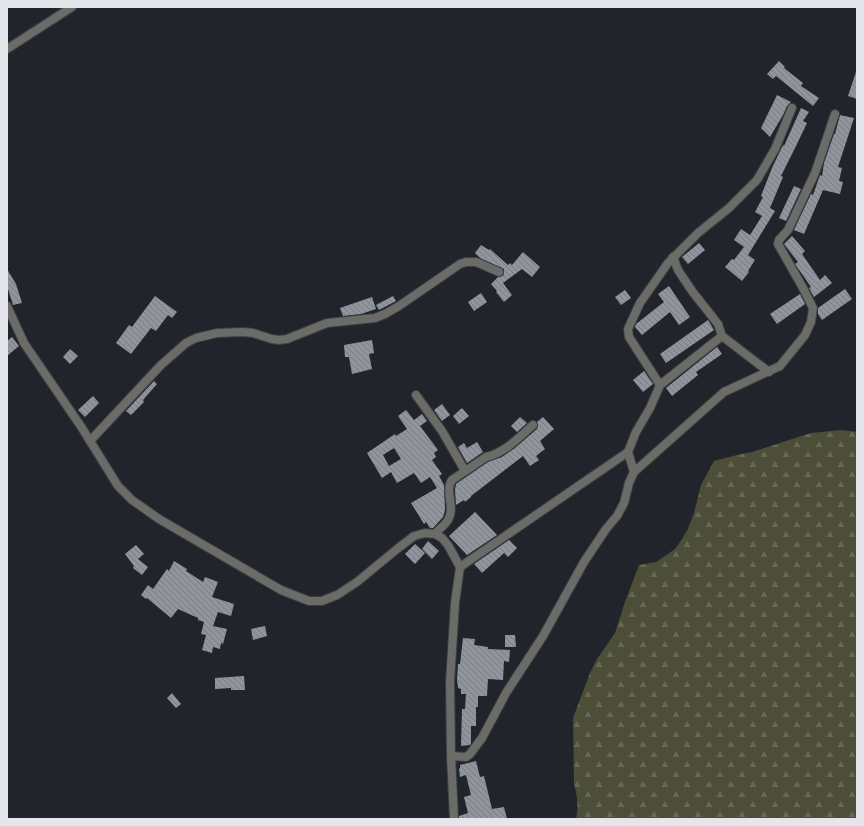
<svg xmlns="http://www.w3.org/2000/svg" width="864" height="826" font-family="'IBM Plex Sans',sans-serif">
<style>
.forest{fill:url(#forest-firs)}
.building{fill:url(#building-back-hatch);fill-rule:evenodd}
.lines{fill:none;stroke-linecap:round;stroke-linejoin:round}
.street-casing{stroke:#3c4046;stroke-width:10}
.street{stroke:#6b6b67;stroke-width:8}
</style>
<defs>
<pattern id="forest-firs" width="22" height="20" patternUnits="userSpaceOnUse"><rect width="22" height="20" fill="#4c4e38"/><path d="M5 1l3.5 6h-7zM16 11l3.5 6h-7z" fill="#666855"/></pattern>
<pattern id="building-back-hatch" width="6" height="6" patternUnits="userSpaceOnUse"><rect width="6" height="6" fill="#90959d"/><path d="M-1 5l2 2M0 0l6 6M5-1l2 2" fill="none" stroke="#797d83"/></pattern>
</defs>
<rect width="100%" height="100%" fill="#21252b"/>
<path class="forest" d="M842,430L857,432V819H576C579,807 577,795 574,784L573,718L590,673L597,659L615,633L625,602L639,565L656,562L675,549L680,542L688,529L694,513L701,485L714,461L737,455L752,452L811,433Z"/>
<g class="building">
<path d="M779,61L785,67L784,68L803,83L801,86L819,98L813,106L776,76L773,79L767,74Z"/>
<path d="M856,72H857V99L848,96Z"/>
<path d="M777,95L791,102L787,106L783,115L770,137L761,128Z"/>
<path d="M801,108L809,112L803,121L807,123L796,146L781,176L783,177L770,208L775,211L748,255L755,260L748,271L749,272L742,281L725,267L732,259L734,260L744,247L734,240L741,229L750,235L762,216L755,212L763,197L761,196L772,168L783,145L784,146Z"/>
<path d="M840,115L854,118L838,167L842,168L839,181L843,182L840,194L823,190L804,234L794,230L811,194L813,195L820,175L822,176L824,163L834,134H835Z"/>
<path d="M794,186L801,189L786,221L779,218Z"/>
<path d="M792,236L805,251L802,254L820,280L825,275L832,283L814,297L809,288L811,287L795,264L798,262L784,244Z"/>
<path d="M699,243L705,250L688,264L682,257Z"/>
<path d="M481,245L489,250L490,249L508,265L510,263L512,265L523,252L540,267L532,277L522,269L503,283L512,295L504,302L496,292L497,291L491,284L498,277L503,276L504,272V269L480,258L475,253Z"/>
<path d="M7,269L16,284L22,303L13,305L7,286Z"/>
<path d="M669,286L690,317L679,325L670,312L642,335L635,327L636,324L664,302L658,294Z"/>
<path d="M845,289L852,299L822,320L818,314V308Z"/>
<path d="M625,290L631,298L621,305L615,297Z"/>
<path d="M481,293L487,302L474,311L468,302Z"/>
<path d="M800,294L805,304L777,324L770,314Z"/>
<path d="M155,296L177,312L172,318L168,315L156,331L151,328L131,354L116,343L129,325L132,327Z"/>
<path d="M393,296L396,301L379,310L376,305Z"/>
<path d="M372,297L376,309L361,314L343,316L340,308Z"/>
<path d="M708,320L714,330L666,363L660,354Z"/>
<path d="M12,337L19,346L7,356V341Z"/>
<path d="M372,340L374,353L369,354L372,369L352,374L349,357H345L344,345Z"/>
<path d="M717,347L722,354L696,372L698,375L672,396L666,388Z"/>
<path d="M70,349L78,356L70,364L63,357Z"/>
<path d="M644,371L653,384L643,392L633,380Z"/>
<path d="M154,381L157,384L143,400L144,402L131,415L126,411Z"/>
<path d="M93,396L99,403L85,417L78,410Z"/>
<path d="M442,404L450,415L442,421L434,410Z"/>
<path d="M462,408L469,416L459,424L453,416Z"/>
<path d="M406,410L414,420L422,414L427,421L420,426L438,450L434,453L436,457L432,460L442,474L439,476L444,485L445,510L443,517L433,528H430L426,522L424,524L411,503L437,488L430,477L421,483L414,473L397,483L391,472L382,478L367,453L395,434L396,436L407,429L398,416ZM394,448L401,459L389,466L383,455Z"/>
<path d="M520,417L527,423L517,432L511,426Z"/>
<path d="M543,417L554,429L540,441L545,449L536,456L539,460L530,466L523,456L471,496V497L465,502L464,500L456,505L455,490L456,484L488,462L502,457L515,448L537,429L538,426L537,422Z"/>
<path d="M477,442L483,452L467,463L458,447L464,443L467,448Z"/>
<path d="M475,512L497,535L467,555L449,536Z"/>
<path d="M509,540L517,548L508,557L504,553L482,573L474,564Z"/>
<path d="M428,541L439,551L432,559L422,549Z"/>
<path d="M415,544L425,553L415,564L405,554Z"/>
<path d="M136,545L144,554L138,559L148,567L142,575L133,568L134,566L125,554Z"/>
<path d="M174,561L187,569L186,571L203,582L205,577L218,582L212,597L234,604L231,616L218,612L213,626L227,629L223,644L221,643L220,649L213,647L212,653L202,650L206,635L201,634L204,622L198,620V618L178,609L171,618L147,598L146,599L141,595L148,585L153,589L167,569L169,571Z"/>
<path d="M265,626L267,636L253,640L251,629Z"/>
<path d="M505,635H515L516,647H505Z"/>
<path d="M463,638L475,639L474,645L488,647V649L510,650L509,662L504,661L503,680L488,679L487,696H478V707H476V726H471V743L470,745L461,746L462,709H465L466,694H461V689L458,688L457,679L458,664H460Z"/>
<path d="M244,676L245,690H231V688L215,689V678Z"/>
<path d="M172,693L181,704L176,708L167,698Z"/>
<path d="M476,761L480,777L484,776L492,809L504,807L507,819H459V816L468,813L464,797L471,795L466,775L460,777L459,769L460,768V765Z"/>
</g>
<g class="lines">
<g class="street-casing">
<g id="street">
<path d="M7,49L72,7"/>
<path d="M673,257L678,270L692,291L718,324L722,336L769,372"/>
<path d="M7,306L24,343L82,428L118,486L132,500L159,519L281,590L309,601H322L337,595L357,582L397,549L414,536L425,533L435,534L442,538L448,545L460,567L455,603L450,682L451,756L454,819"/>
<path d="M660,385L722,336"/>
<path d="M416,395L442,431L465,471"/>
<path d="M90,441L161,365L186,343L196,338L217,333L243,332L253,333L272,339L279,340L287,339L327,323L375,318L385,314L399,306L460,264L466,262H476L499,272"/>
<path d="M634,472L628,452L636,432L650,408L660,385L629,337L628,329L640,303L668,263L698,233L729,208L757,180L775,149L792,108"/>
<path d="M435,534C439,529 445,525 448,520C456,507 444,492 452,480L486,457C505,453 519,437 533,425"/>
<path d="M460,567L628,452"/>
<path d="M451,756L466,757L470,754L482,738L506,693L543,636L584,562L606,529L617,516L624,503L629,483L634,472L724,392L780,366L805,335L811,322L813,308L803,288L778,244L779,240L788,230L815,173L835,114"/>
</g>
</g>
<use href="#street" class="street"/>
</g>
<rect width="864" height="826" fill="none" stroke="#e4e6eb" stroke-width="16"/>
</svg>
